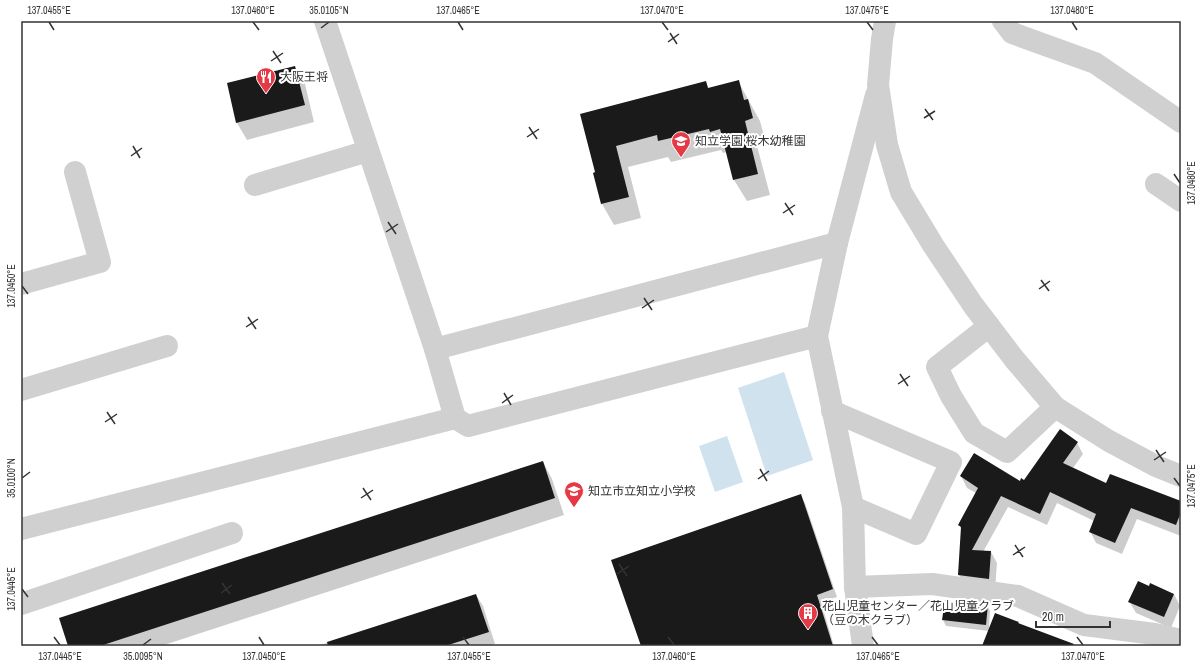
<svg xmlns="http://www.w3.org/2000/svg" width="1202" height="667" font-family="'Archivo Narrow','Noto Sans JP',sans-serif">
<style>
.water{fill:#cfe2ee}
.shadow{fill:#0003}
.building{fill:#1a1a1a}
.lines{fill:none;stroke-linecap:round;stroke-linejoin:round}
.minor{stroke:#d0d0d0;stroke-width:22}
.ticks{fill:none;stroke:#333;stroke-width:1.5}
.labels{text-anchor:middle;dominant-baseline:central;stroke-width:4;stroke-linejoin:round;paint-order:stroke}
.poi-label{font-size:12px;fill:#333;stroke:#fff;text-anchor:start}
.neatline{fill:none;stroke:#333;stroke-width:1.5}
.ticks-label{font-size:10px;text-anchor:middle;fill:#333}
</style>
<rect width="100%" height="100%" fill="#fff"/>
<g class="water">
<path d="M784,372L813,460L767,476L738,388Z"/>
<path d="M727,436L743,482L715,492L699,446Z"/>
</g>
<g class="shadow">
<path d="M295,67L305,84L314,122L247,140L237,123L228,83Z"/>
<path d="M738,81L760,121L765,140L756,142L770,195L747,201L734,180L727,152L723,153L721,150L671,162L668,157L628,167L641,218L614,225L602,204L596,173L581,114L705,82L709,89Z"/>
<path d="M1077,443L1083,454L1073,468L1106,484L1181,502V536L1137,519L1122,554L1096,543L1090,531L1094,521L1057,503L1047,525L1008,507L983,552H991L997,563L995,590L966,586L959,575L962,531L959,524L976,493L967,488L961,476L1021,483Z"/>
<path d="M543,462L552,479L564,515L161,646H69Z"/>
<path d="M801,496L805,503L837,597L821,602L834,646H642Z"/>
<path d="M1174,594L1180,606L1171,628L1136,613L1129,601Z"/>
<path d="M476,595L483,606L495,644L487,646H317Z"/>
<path d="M987,605L990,611L989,629L1018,622L1019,625L1072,646H983L989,631L946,626L943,620Z"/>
</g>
<g class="building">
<path d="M295,66L305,105L236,123L227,83Z"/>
<path d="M739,80L744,100L748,99L753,118L745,121L758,174L733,180L720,129L710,132L709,129L658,141L657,135L616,146L629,197L601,204L593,173L595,172L580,114L706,81L708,88Z"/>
<path d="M1060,429L1078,442L1063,463L1106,483L1110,474L1181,501V512L1176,525L1131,508L1115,543L1089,532L1096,514L1050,492L1040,514L1001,496L972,550L991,551L989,579L958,575L961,527L958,525L978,488L960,476L974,453L1020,481L1021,478L1024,480Z"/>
<path d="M543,461L555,498L100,646H68L59,618Z"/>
<path d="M801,494L833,589L817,595L833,646H641L611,560Z"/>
<path d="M1138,581L1149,586L1150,583L1174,594L1164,617L1128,602Z"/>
<path d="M476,594L489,632L445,646H328L327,642Z"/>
<path d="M945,600L956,602L957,600L988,604L986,625L942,620Z"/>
<path d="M995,613L1019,622L1018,623L1074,644L1073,646H982Z"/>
</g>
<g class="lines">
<g class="minor">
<path d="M325,21L435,349L455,418"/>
<path d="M885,21L882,39L878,85L887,145L901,192L933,245L973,305L989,326L1015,360L1055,407L1109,441L1156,466L1181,476"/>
<path d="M1003,21L1012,33L1095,63L1181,122"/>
<path d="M1156,184L1181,201"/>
<path d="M255,185L368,151"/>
<path d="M21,284L100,262L75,172"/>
<path d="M989,326L937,367L951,396L974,433L1007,452L1055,407"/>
<path d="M817,336L837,243L876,95"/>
<path d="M435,349L837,243"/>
<path d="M21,390L167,346"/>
<path d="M832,411L951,462L916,534L853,507"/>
<path d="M21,529L455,418L468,426L817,336L853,507L855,587L863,646"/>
<path d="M855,587L932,584L1018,596L1084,625L1155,634L1181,640"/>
<path d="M21,604L232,533"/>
</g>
</g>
<path class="ticks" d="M49,22L54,30M253,22L259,30M458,22L463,30M662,22L668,30M867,22L873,30M1072,22L1077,30M321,28L329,22M670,33L677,44M668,42L679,34M273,51L281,63M271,61L283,53M925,109L933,120M924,118L935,111M529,127L537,139M527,137L539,129M133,146L140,158M131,156L142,148M1174,174L1180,183M785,203L793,215M783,213L795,205M388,222L396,234M386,232L398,224M1041,280L1049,291M22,286L28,294M1039,289L1050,281M644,298L652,310M642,308L654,300M248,317L256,329M246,327L258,319M900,374L908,386M898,384L910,376M504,393L511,405M502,403L513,395M107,412L115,424M105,422L117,414M1156,450L1164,462M1154,460L1166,452M760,469L767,481M22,478L30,472M1174,478L1180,486M758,479L769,471M363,488L371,500M361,498L373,490M1015,545L1023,557M1013,555L1025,547M619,564L627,576M617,574L629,566M222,583L230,594M22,589L28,597M221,593L232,585M54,637L60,645M259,637L264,645M463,637L469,645M668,637L674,645M872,637L878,645M1077,637L1083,645M143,645L151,639"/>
<defs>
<g id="restaurant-pin" transform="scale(1)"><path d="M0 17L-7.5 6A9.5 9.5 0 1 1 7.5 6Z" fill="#e63946" stroke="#fff"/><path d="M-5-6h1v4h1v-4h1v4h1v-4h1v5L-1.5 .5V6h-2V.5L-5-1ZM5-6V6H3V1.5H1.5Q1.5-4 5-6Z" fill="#fff"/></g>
<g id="school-pin" transform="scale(1)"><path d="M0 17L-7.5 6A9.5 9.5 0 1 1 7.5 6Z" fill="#e63946" stroke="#fff"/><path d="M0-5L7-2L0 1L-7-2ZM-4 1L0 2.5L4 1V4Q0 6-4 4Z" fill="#fff"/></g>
<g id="building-pin" transform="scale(1)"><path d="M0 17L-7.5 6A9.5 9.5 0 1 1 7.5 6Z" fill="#e63946" stroke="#fff"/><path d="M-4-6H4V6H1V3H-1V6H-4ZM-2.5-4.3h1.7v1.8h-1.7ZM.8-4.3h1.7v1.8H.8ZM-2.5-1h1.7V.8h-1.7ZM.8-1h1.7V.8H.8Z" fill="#fff"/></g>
</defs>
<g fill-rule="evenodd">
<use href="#restaurant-pin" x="266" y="77"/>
<use href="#school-pin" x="681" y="141"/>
<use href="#school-pin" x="574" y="491"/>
<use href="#building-pin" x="808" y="613"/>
</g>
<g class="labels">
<g class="poi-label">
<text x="280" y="77">大阪王将</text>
<text x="695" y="141">知立学園 桜木幼稚園</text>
<text x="588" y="491">知立市立知立小学校</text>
<text x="822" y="606">花山児童センター／花山児童クラブ<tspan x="822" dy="14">（豆の木クラブ）</tspan></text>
</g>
</g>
<rect width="1202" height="667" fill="none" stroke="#ffffff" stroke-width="44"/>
<path d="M1036 621v6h74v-6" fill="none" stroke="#333333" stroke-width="2"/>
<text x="1042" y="621" font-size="12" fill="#333333" stroke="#ffffff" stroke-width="3" paint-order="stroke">20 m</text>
<rect x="22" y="22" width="1158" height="623" class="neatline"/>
<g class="ticks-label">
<text x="49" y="14">137.0455°E</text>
<text x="253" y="14">137.0460°E</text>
<text x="329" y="14">35.0105°N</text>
<text x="458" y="14">137.0465°E</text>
<text x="662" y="14">137.0470°E</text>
<text x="867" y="14">137.0475°E</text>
<text x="1072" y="14">137.0480°E</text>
<text transform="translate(1191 183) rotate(-90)" y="4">137.0480°E</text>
<text transform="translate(11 286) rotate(-90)" y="4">137.0450°E</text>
<text transform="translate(11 478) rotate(-90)" y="4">35.0100°N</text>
<text transform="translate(1191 486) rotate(-90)" y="4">137.0475°E</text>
<text transform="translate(11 589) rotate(-90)" y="4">137.0445°E</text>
<text x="60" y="660">137.0445°E</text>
<text x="143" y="660">35.0095°N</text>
<text x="264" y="660">137.0450°E</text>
<text x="469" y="660">137.0455°E</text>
<text x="674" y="660">137.0460°E</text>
<text x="878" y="660">137.0465°E</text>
<text x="1083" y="660">137.0470°E</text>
</g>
</svg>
